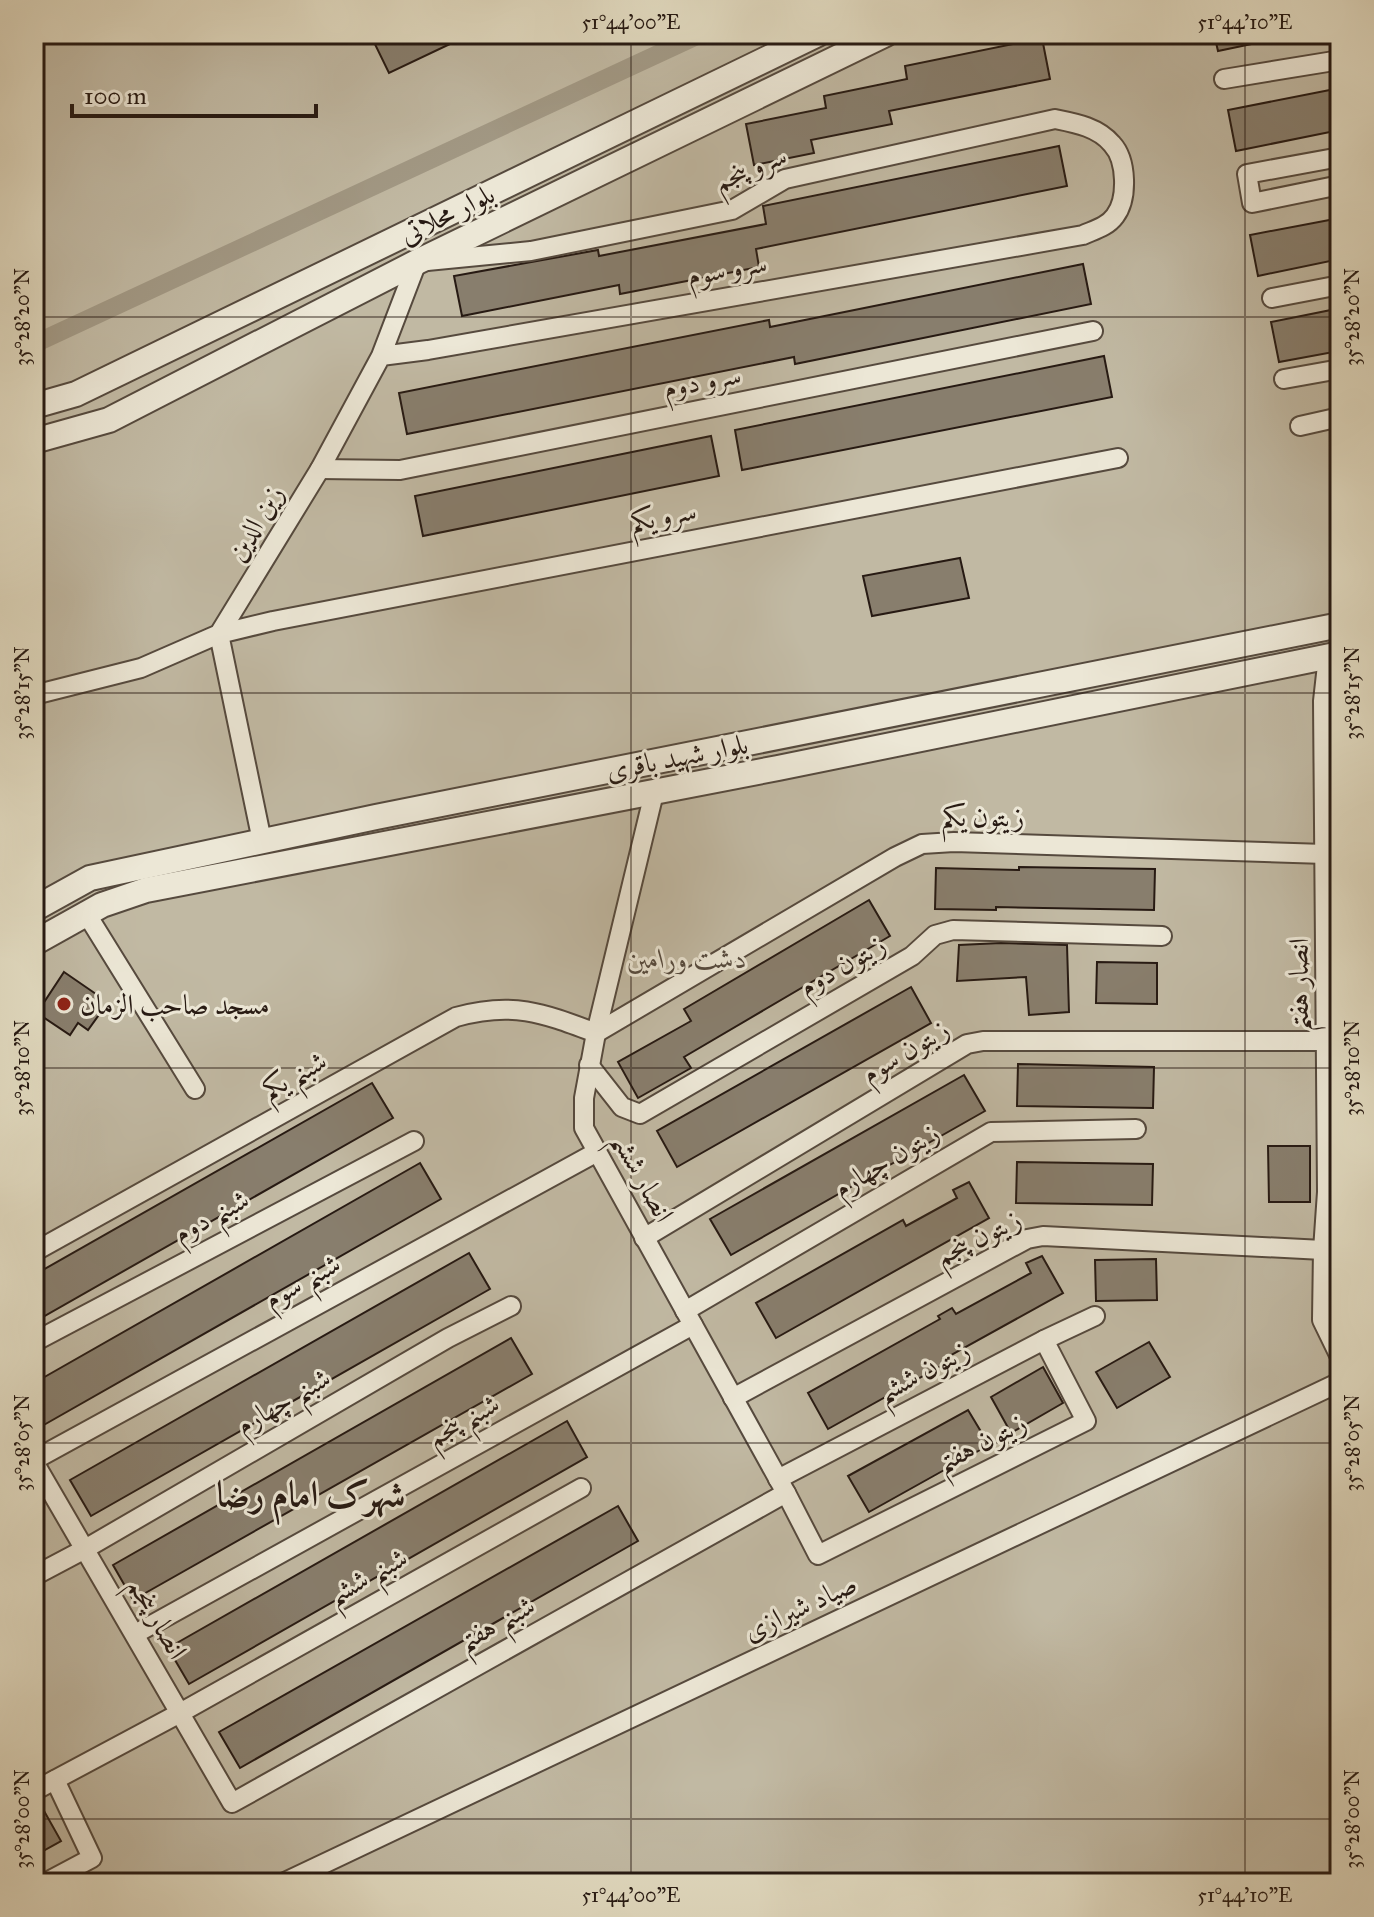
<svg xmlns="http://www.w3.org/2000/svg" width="1374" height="1917" font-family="'IM FELL Great Primer',Amiri,serif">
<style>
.green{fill:#c1b9a3;stroke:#746a5b;stroke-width:2}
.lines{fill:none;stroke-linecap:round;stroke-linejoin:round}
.canal{stroke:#a29985;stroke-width:18}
.building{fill:#887e6d;stroke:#271a13;stroke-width:2}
.minor-casing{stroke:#564a3e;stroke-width:22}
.tertiary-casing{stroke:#564a3e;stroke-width:28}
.minor{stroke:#ece7d6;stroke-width:18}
.tertiary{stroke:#ece7d6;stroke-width:24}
.ticks{fill:none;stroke:#271a13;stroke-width:2;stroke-opacity:0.45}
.poi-dot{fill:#8f2418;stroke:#ece7d6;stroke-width:3}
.labels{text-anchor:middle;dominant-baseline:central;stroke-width:6;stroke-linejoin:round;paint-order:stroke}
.street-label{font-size:28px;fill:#271a13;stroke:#ece7d6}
.park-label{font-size:28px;font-style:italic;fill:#554a3e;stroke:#ece7d6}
.poi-label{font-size:28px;fill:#271a13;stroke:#ece7d6;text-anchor:start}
.district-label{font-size:36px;font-weight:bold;fill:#271a13;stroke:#ece7d6}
.neatline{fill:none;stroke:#271a13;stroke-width:3}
.ticks-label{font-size:20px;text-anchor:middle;fill:#271a13}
</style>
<rect width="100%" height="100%" fill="#e1dac0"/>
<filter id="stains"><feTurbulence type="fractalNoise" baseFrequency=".0025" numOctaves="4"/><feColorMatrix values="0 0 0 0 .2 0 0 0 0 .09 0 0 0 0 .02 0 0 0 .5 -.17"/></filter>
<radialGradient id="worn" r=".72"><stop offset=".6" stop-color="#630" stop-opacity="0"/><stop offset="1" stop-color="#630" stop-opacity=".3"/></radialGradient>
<rect class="green" x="34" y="34" width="1306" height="1849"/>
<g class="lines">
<path class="canal" d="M34,344L701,34"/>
</g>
<g class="building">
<path d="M370,34H471L389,73Z"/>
<path d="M1214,34H1271V40L1218,51Z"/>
<path d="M1042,38L1050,79L889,111L892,124L811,140L814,153L754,165L746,124L826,108L824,96L907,79L905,66Z"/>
<path d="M1340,88V130L1236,151L1228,110Z"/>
<path d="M1059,146L1067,186L756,249L759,267L620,294L619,285L462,316L454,276L598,250L599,256L766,224L763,206Z"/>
<path d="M1340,218V259L1258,276L1250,235Z"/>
<path d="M1083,264L1091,304L795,364L794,357L407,434L399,393L769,320L770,327Z"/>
<path d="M1331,310L1339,351L1279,362L1271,322Z"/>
<path d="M1104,356L1112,397L742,470L735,430Z"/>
<path d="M711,436L719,476L423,536L415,496Z"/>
<path d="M960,558L969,598L872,616L863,576Z"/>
<path d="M1019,867L1155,869L1154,910L996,907V910L935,909L936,868L1019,870Z"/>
<path d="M869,900L890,936L684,1057L691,1068L638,1098L618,1062L691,1021L684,1009Z"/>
<path d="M1001,943L1067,945L1069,1012L1029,1015L1026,977L957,981L959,945Z"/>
<path d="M1097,962L1157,963V1004L1096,1003Z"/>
<path d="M64,972L96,994L101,1012L88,1030L78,1023L70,1035L37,1013Z"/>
<path d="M911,987L931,1023L677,1167L657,1131Z"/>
<path d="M1018,1064L1154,1067L1153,1108L1017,1106Z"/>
<path d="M964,1075L985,1111L731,1255L710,1219Z"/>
<path d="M372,1083L393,1118L34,1322V1275Z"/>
<path d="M1268,1146H1310V1202H1269Z"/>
<path d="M1017,1162L1153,1164L1152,1205L1016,1203Z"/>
<path d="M420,1163L441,1199L42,1426L34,1412V1383Z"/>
<path d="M969,1182L989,1218L776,1338L756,1303L903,1220L906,1226L957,1198L953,1190Z"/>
<path d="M469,1253L490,1289L91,1516L70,1480Z"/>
<path d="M1042,1256L1063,1293L946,1358L948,1362L828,1429L808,1393L940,1319L938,1316L952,1308L956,1314L1031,1273L1026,1263Z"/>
<path d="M1156,1259L1157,1300L1096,1301L1095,1260Z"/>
<path d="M511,1338L532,1374L133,1600L113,1565Z"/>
<path d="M1149,1342L1170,1377L1117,1408L1096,1372Z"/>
<path d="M1043,1367L1063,1403L1011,1433L991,1397Z"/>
<path d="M968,1410L989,1445L869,1512L848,1476Z"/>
<path d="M567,1421L587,1457L189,1684L168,1648Z"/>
<path d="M618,1506L638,1541L240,1768L219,1732Z"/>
<path d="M39,1802L61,1841L34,1856V1803Z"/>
</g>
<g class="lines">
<g class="minor-casing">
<g id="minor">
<path d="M1224,79L1340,60"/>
<path d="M1340,157L1247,174L1252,203L1340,185"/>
<path d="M1272,298L1340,285"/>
<path d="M1284,379L1340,369"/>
<path d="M1300,426L1340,417"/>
<path d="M320,469L400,470L1093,331"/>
<path d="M1328,656L1323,701L1327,1192L1323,1250L1322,1320L1340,1357"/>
<path d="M34,695L141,668L219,634L320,469L381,356L417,262L531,251L732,210L785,179L1055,119C1075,123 1098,127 1112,144C1127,160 1128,199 1115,216C1107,227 1094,230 1083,235L428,350L381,356"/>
<path d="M654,793L596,1033L584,1098V1128L786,1493L818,1555L1086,1421L1044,1340"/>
<path d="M262,841L219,634L273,621L1118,458"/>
<path d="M86,913L195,1089"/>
<path d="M589,1065L622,1107L640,1114L912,956L935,935L953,930L1162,936"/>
<path d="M644,1238L967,1044L983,1041H1326"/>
<path d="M34,1252L456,1017C513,1001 543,1013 596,1033L895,857L922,844L954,842L1325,854"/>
<path d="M685,1311L991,1132L1136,1129"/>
<path d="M34,1342L414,1141"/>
<path d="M733,1398L1027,1239L1043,1236L1323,1250"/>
<path d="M34,1460L597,1152"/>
<path d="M34,1462L232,1803L786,1493"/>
<path d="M778,1479L1044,1340L1095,1316"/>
<path d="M34,1576L85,1549L448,1338L511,1306"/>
<path d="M135,1634L693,1325"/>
<path d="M34,1791L180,1713L581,1488"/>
<path d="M45,1883L92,1858L55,1780"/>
<path d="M283,1883L1340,1382"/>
</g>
</g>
<g class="tertiary-casing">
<g id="tertiary">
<path d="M34,406L76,394L818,34"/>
<path d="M34,441L109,420L417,262L886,34"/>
<path d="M34,909L90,878L376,817L1340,625"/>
<path d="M34,943L102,905L146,890L778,768L1340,654"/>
</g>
</g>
<use href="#minor" class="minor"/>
<use href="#tertiary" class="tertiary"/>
</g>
<path class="ticks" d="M631,34V1883M1245,34V1883M34,317H1340M34,693H1340M34,1068H1340M34,1443H1340M34,1819H1340"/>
<circle class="poi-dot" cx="64" cy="1004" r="8"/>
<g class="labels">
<g class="street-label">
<text transform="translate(750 168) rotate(-23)">سرو پنجم</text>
<text transform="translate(447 214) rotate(-26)">بلوار محلاتی</text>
<text transform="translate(727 269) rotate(-10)">سرو سوم</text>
<text transform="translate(702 381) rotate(-11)">سرو دوم</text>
<text transform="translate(663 516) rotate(-11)">سرو یکم</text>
<text transform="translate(255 523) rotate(-59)">زین الدین</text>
<text transform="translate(677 757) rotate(-11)">بلوار شهید باقری</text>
<text x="983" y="816">زیتون یکم</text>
<text transform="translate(842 965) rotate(-30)">زیتون دوم</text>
<text transform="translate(1298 985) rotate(-90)">انصار هفتم</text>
<text transform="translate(905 1051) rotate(-31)">زیتون سوم</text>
<text transform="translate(294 1075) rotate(-29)">شبنم یکم</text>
<text transform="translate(886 1160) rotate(-31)">زیتون چهارم</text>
<text transform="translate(643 1177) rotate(61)">انصار ششم</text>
<text transform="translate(211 1216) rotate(-28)">شبنم دوم</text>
<text transform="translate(978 1237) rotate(-26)">زیتون پنجم</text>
<text transform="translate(302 1281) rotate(-29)">شبنم سوم</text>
<text transform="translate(923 1371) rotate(-28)">زیتون ششم</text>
<text transform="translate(283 1401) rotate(-30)">شبنم چهارم</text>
<text transform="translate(463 1420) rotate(-29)">شبنم پنجم</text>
<text transform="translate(981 1442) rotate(-27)">زیتون هفتم</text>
<text transform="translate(367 1576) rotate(-29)">شبنم ششم</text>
<text transform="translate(800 1607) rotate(-25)">صیاد شیرازی</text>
<text transform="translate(158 1618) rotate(60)">انصار پنجم</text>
<text transform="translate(496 1623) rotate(-29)">شبنم هفتم</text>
</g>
<g class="park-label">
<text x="687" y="958">دشت ورامین</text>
</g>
<g class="poi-label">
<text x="80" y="1004">مسجد صاحب الزمان</text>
</g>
<g class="district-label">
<text x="311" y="1494">شهرک امام رضا</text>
</g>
</g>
<rect width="1374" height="1917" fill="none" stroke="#e1dac0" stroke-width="88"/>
<path d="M72 104v12h244v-12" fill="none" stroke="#271a13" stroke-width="4"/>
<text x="84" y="104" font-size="24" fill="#271a13" stroke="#ece7d6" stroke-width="6" paint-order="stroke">100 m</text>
<rect x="44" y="44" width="1286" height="1829" class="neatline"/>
<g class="ticks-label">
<text x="631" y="29">51°44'00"E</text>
<text x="1245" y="29">51°44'10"E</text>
<text transform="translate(22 317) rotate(-90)" y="7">35°28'20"N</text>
<text transform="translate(1352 317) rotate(-90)" y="7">35°28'20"N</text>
<text transform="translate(22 693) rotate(-90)" y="7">35°28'15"N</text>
<text transform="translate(1352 693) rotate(-90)" y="7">35°28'15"N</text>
<text transform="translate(22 1068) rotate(-90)" y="7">35°28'10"N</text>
<text transform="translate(1352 1068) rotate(-90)" y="7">35°28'10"N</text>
<text transform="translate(22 1443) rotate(-90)" y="7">35°28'05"N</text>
<text transform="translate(1352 1443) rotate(-90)" y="7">35°28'05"N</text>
<text transform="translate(22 1819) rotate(-90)" y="7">35°28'00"N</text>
<text transform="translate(1352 1819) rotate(-90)" y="7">35°28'00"N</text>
<text x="631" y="1902">51°44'00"E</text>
<text x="1245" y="1902">51°44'10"E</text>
</g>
<rect width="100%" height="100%" filter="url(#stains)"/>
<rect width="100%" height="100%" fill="url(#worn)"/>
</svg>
